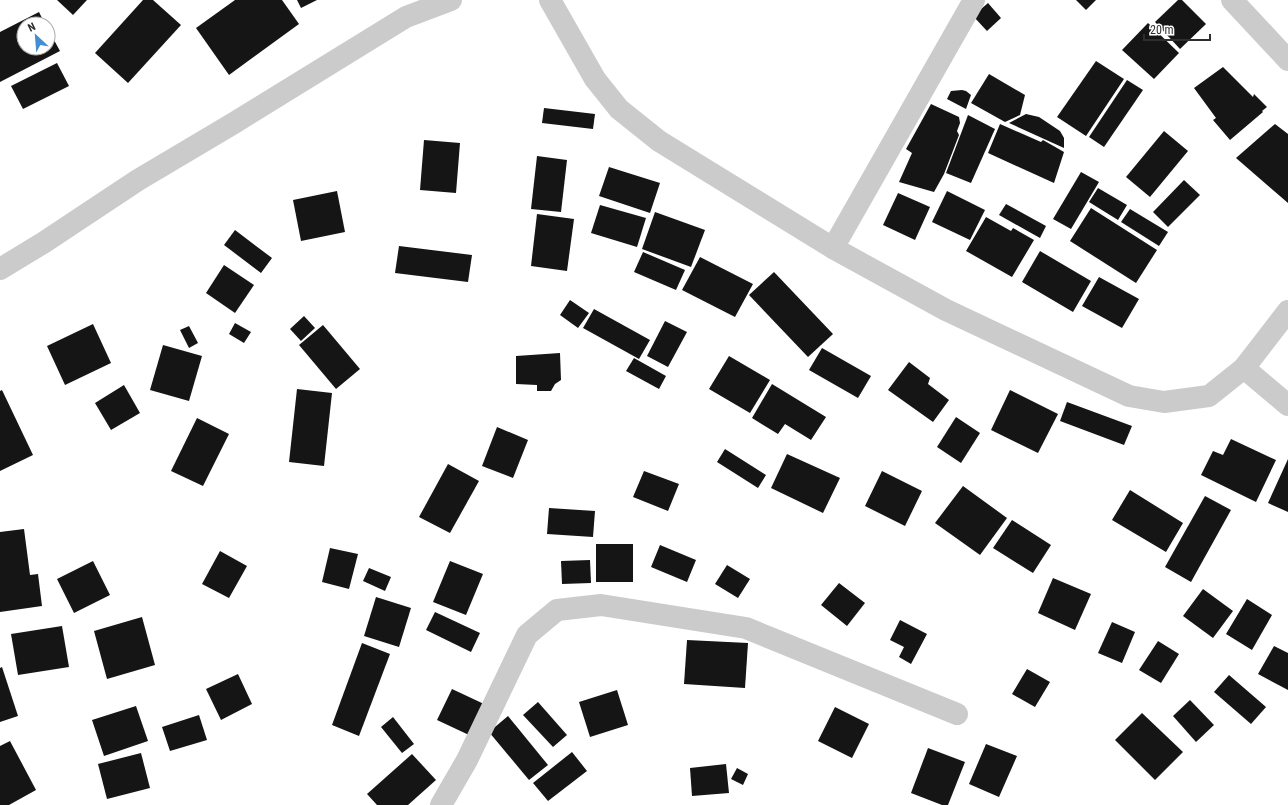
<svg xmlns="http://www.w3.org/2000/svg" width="1288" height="805" font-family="'Roboto Condensed',sans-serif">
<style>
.building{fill:#151515}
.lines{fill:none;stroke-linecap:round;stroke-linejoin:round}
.street{stroke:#cbcbcb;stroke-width:22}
</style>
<rect width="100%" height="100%" fill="#fff"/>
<g class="building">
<path d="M57,0H87L73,15Z"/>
<path d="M143,0H153L181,25L128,83L95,53Z"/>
<path d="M235,0H282L299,24L229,75L196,28Z"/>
<path d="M297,0H317L301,8Z"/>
<path d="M1076,0H1096L1086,10Z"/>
<path d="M1178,0H1182L1206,24L1180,49L1155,22Z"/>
<path d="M988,3L1001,18L987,31L973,16Z"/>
<path d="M39,12L45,24H24V48H48V29L60,51L0,82V32Z"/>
<path d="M1148,23L1179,53L1154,79L1122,50Z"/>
<path d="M1096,61L1124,79L1086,136L1057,117Z"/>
<path d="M57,63L69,86L23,109L11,86Z"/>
<path d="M1223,67L1253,97L1254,94L1267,107L1262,111L1263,112L1230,140L1213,120L1216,118L1194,88Z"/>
<path d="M989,74L1025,95L1020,115L1005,122L971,103Z"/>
<path d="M1127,80L1143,90L1104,147L1089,137Z"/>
<path d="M962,90L966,91L971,95L966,109L947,99L951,91Z"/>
<path d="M931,104L959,117L960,123L957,131L959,135L944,174L934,192L899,182L912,153L906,149Z"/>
<path d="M544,108L595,114L593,129L542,123Z"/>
<path d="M1026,114L1039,117L1060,131L1064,138V148L1009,123Z"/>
<path d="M968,115L995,129L971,183L946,173Z"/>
<path d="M1000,124L1041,142L1043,140L1064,152L1054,183L988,153Z"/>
<path d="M1275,124L1288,134V203L1236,158Z"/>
<path d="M1164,131L1188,151L1150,197L1126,177Z"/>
<path d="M424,140L460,143L456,193L420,190Z"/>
<path d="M537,156L567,160L561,212L531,209Z"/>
<path d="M609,167L660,183L650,213L599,196Z"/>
<path d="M1081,172L1099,182L1071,229L1053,219Z"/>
<path d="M1184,180L1200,195L1168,227L1153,212Z"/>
<path d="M1098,188L1127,205L1118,220L1089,202Z"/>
<path d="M337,191L345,232L301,241L293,200Z"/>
<path d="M947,191L985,210L970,240L932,222Z"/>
<path d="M898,193L930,207L915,240L883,225Z"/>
<path d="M1006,204L1046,226L1040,238L999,215Z"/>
<path d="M600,205L646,218L637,247L591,233Z"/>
<path d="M1091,208L1157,250L1136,283L1070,241Z"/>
<path d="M1130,209L1168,232L1159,246L1121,222Z"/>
<path d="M655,212L705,230L691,267L642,249Z"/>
<path d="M537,214L574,219L567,271L531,266Z"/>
<path d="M986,217L1011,231L1013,228L1034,240L1012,277L966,251Z"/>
<path d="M235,230L272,258L261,273L224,245Z"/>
<path d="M399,246L472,255L468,282L395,273Z"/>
<path d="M1040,251L1091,281L1073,312L1022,282Z"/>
<path d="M643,252L685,270L676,290L634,272Z"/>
<path d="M700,257L753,284L735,317L682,290Z"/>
<path d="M224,265L254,285L235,313L206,293Z"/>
<path d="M774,272L833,334L808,357L749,295Z"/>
<path d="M1099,277L1139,299L1122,328L1082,306Z"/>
<path d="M570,300L589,313L578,328L560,315Z"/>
<path d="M594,309L650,340L639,359L583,328Z"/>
<path d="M304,316L315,328L301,341L290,329Z"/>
<path d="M665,321L687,332L668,367L647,356Z"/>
<path d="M235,323L251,332L244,343L229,334Z"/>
<path d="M93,324L111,363L65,385L47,346Z"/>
<path d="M323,325L360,369L336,389L299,345Z"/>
<path d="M189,326L198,343L189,348L180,330Z"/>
<path d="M163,345L202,356L189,401L150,390Z"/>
<path d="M822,348L871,376L858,398L809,370Z"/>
<path d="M560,353L561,380L555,384L551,391H537V385L516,384V356Z"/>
<path d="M729,356L770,380L750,413L709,389Z"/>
<path d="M634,358L666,376L659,389L626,371Z"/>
<path d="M909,362L930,378L928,384L949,400L933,422L888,390Z"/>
<path d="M772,384L826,417L811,440L785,424L778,434L752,418Z"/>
<path d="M124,385L140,413L111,430L95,403Z"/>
<path d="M297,389L332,393L324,466L289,462Z"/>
<path d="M2,390L33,455L0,471V391Z"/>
<path d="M1010,390L1058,414L1038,453L991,430Z"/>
<path d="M1067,402L1132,426L1124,445L1060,421Z"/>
<path d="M956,417L980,433L961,463L937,447Z"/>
<path d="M197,418L229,434L203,486L171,471Z"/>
<path d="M497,427L528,440L513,478L482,466Z"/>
<path d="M1231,439L1276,460L1256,502L1201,475L1213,451L1223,455Z"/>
<path d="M725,449L766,475L758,488L717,462Z"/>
<path d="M787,454L840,478L823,513L771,488Z"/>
<path d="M1288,459V512L1268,503Z"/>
<path d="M448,464L479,481L450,533L419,517Z"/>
<path d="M644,471L679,484L668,511L633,497Z"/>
<path d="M882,471L922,491L905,526L865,506Z"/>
<path d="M963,486L1007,518L980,555L935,523Z"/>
<path d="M1130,490L1183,523L1166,552L1112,520Z"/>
<path d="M1205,496L1231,510L1191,582L1165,567Z"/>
<path d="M549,508L595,511L593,537L547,534Z"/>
<path d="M1012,520L1051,545L1033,573L993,548Z"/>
<path d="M24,529L30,575L38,574L42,606L0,612V532Z"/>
<rect x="596" y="544" width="37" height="38"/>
<path d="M660,545L696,560L687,582L651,567Z"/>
<path d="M330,548L358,554L349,589L322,582Z"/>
<path d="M220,551L247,566L229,598L202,584Z"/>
<path d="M590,560L591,583L562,584L561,561Z"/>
<path d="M93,561L110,595L74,613L57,579Z"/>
<path d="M450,561L483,574L466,615L433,602Z"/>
<path d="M727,565L750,579L738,598L715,584Z"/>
<path d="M369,568L391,577L385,591L363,581Z"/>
<path d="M1053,578L1091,594L1075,630L1038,613Z"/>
<path d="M839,583L865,603L847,626L821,605Z"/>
<path d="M1203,589L1233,611L1213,638L1183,616Z"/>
<path d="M376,597L411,608L399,647L364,636Z"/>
<path d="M1247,599L1272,615L1252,650L1226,634Z"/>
<path d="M435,612L480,633L471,652L426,630Z"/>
<path d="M142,617L155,665L107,679L94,631Z"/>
<path d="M900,620L927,634L911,664L899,657L904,647L890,640Z"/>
<path d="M1112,622L1135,632L1122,663L1098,653Z"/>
<path d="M62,626L69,667L18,675L11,634Z"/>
<path d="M687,640L748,643L745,688L684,684Z"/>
<path d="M1158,641L1179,654L1161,683L1139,670Z"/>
<path d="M362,643L390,654L359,736L332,725Z"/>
<path d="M1274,646L1288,653V690L1258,674Z"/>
<path d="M2,667L18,716L0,722V668Z"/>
<path d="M1027,669L1050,682L1035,707L1012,694Z"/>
<path d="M238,674L252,704L221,720L206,689Z"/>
<path d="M1229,675L1266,707L1251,724L1214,692Z"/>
<path d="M452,689L484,704L469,735L437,720Z"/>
<path d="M617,690L628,725L590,737L579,702Z"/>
<path d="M1190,700L1214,725L1196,742L1173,716Z"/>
<path d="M538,702L567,735L553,747L523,715Z"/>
<path d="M136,706L148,741L104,756L92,720Z"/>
<path d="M835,707L869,724L852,758L818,741Z"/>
<path d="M1142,713L1183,752L1155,780L1115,740Z"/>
<path d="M199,715L207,740L170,751L162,727Z"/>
<path d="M508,716L548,765L529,780L489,732Z"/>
<path d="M393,717L414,744L402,753L381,727Z"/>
<path d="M10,741L36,790L9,805H0V746Z"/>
<path d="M986,744L1017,756L999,797L969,784Z"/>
<path d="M928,748L965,762L948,805H942L911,793Z"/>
<path d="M572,752L587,771L548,801L533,783Z"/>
<path d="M141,753L150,788L107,799L98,764Z"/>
<path d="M412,754L436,780L408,805H377L367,794Z"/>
<path d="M726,764L729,793L692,796L690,768Z"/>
<path d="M737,768L748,774L743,785L731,779Z"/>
</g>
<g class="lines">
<g class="street">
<path d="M550,0L595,79L619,109L659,141L833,248L946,310L1129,396L1164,402L1209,396L1244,368L1288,311"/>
<path d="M1232,0L1288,60"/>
<path d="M833,248L974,0"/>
<path d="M0,269L43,243L138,180L234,123L406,17L451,0"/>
<path d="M1244,368L1288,405"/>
<path d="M441,805L467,760L527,635L557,610L601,605L746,628L957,714"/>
</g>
</g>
<g transform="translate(36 36) rotate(334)"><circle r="19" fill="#ffffff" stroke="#ababab"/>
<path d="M0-3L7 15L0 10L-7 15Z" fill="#428ed2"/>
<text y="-6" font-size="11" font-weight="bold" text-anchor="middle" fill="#2e2e2e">N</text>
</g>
<path d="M1144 34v6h66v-6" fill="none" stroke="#2e2e2e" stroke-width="2"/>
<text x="1150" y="34" font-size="12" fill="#2e2e2e" stroke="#ffffff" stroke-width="3" paint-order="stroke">20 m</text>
</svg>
